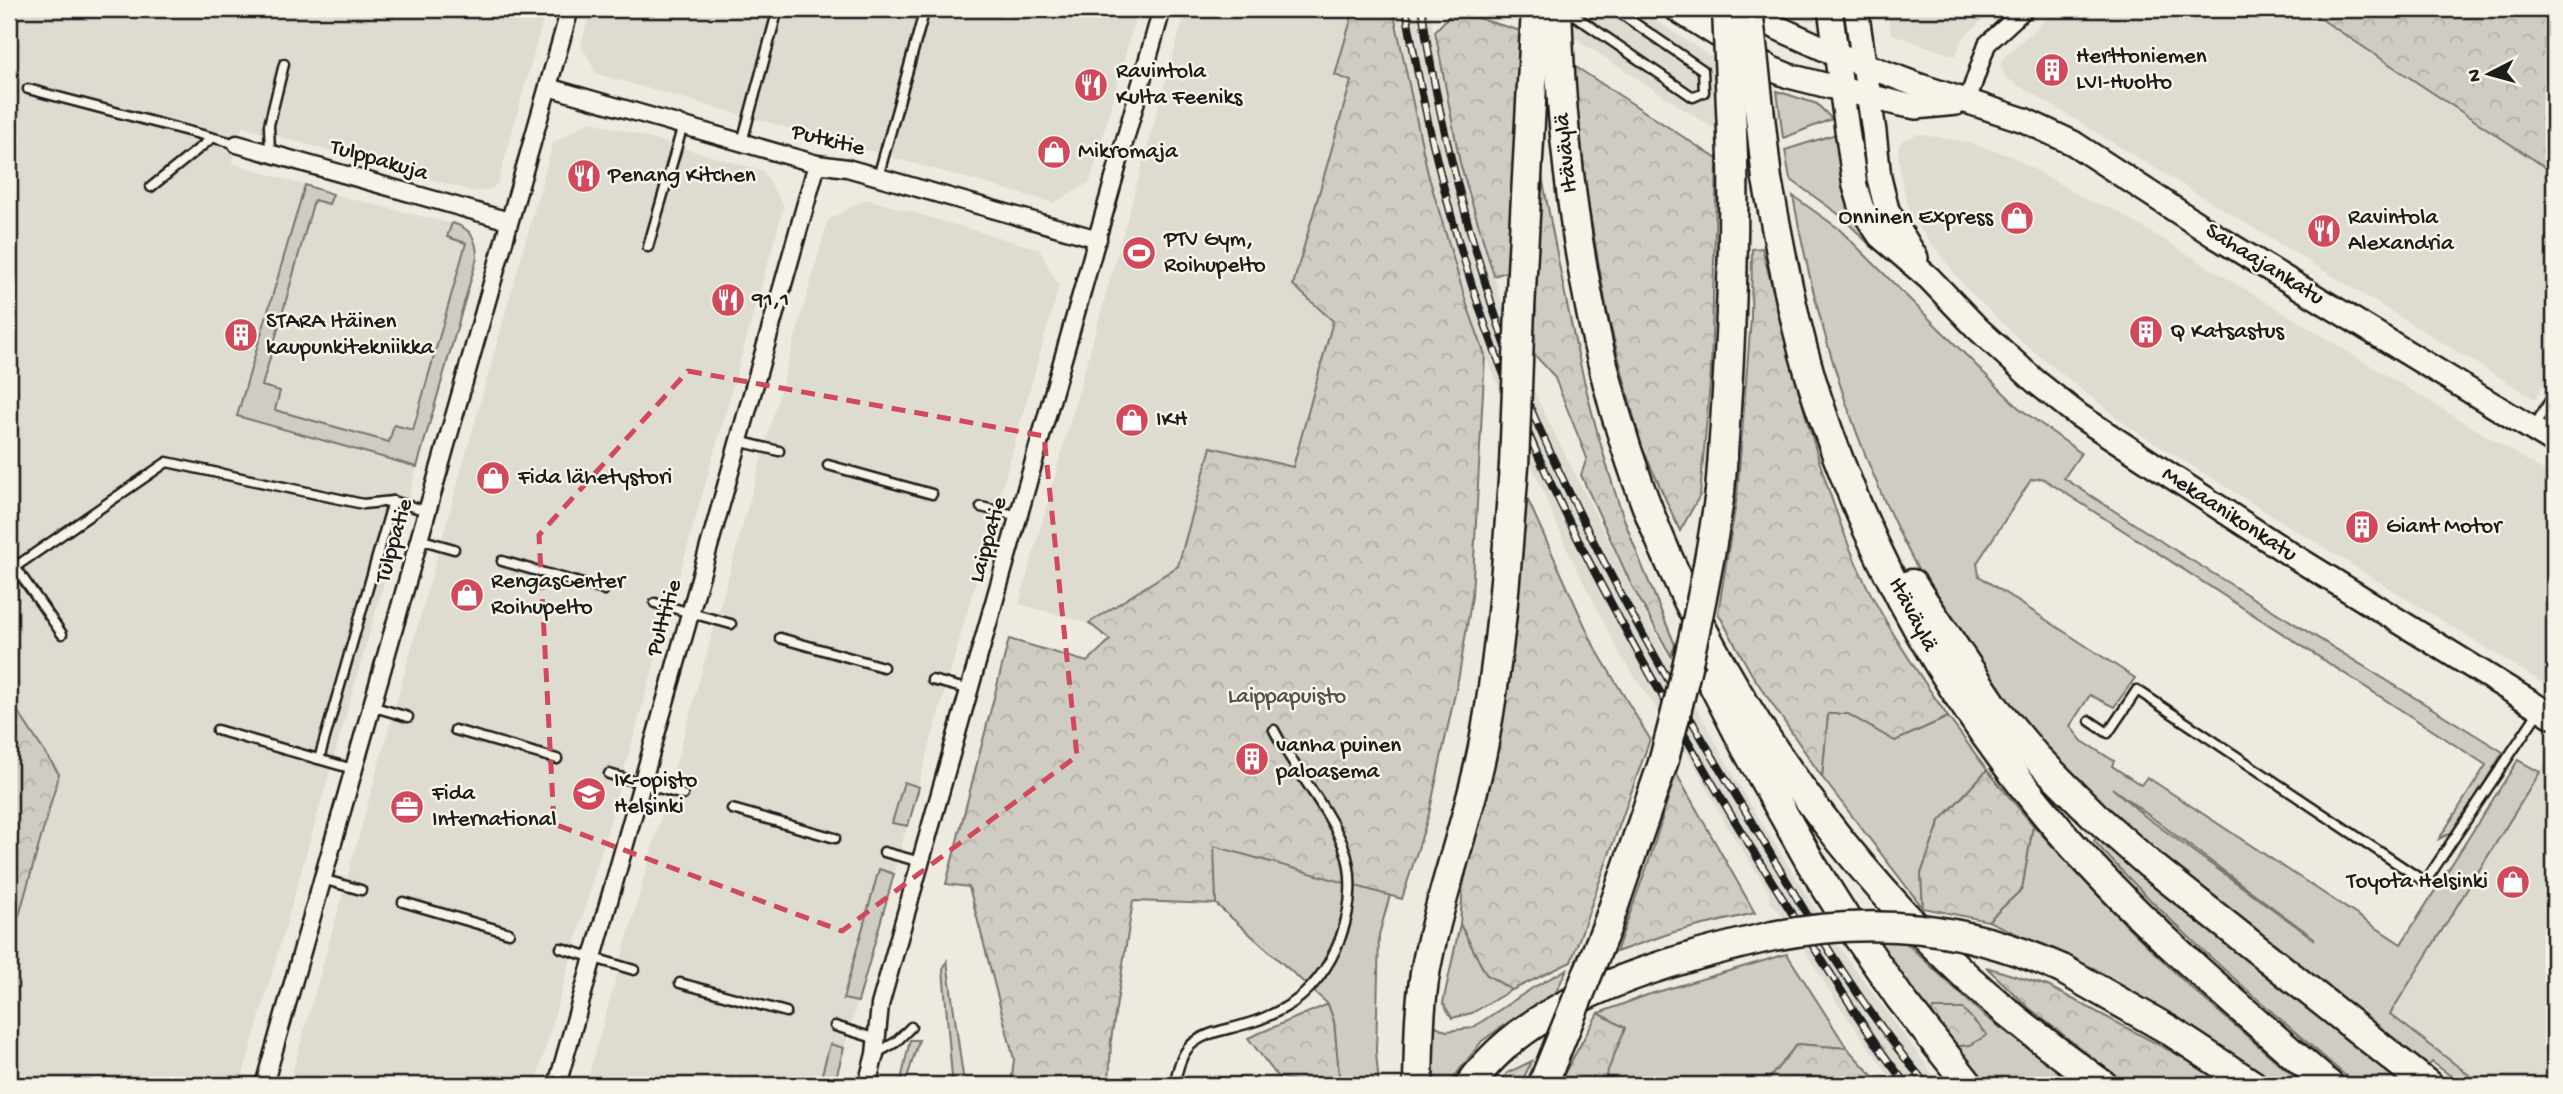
<svg xmlns="http://www.w3.org/2000/svg" width="2563" height="1094" font-family="'Gochi Hand',sans-serif">
<style>
.built{fill:#dedbd1}
.green{fill:#cfccc3;stroke:#767470;stroke-width:2;fill-rule:evenodd}
.forest{fill:url(#forest-crowns);stroke:#767470;stroke-width:2}
.lines{fill:none;stroke-linecap:round;stroke-linejoin:round}
.lane-casing{stroke:#1c1c1c;stroke-width:13}
.street-casing{stroke:#1c1c1c;stroke-width:21}
.secondary-casing{stroke:#1c1c1c;stroke-width:28}
.highway-casing{stroke:#1c1c1c;stroke-width:33}
.lane{stroke:#f7f3e8;stroke-width:8}
.street{stroke:#f7f3e8;stroke-width:16}
.secondary{stroke:#f7f3e8;stroke-width:23}
.highway{stroke:#f7f3e8;stroke-width:28}
.rail-casing{stroke:#1c1c1c;stroke-width:8}
.rail{stroke:#f7f3e8;stroke-width:5;stroke-dasharray:16;stroke-linecap:butt}
.highway-bridge-casing{stroke:#1c1c1c;stroke-width:33;stroke-linecap:butt}
.highway-bridge{stroke:#f7f3e8;stroke-width:28}
.marked{fill:none;stroke:#d1495b;stroke-width:5;stroke-dasharray:14 9;stroke-linejoin:round}
.labels{text-anchor:middle;dominant-baseline:central;stroke-width:5;stroke-linejoin:round;paint-order:stroke}
.poi-label{font-size:23px;fill:#1c1c1c;stroke:#f7f3e8;text-anchor:start}
.street-label{font-size:23px;fill:#1c1c1c;stroke:#f7f3e8}
.park-label{font-size:23px;fill:#52514e;stroke:#f7f3e8}
</style>
<defs>
<pattern id="forest-crowns" width="20" height="18" patternUnits="userSpaceOnUse" patternTransform="scale(1.75)"><rect width="20" height="18" fill="#cfccc3"/><path d="M2 6a3 3 0 1 1 6 0M12 15a3 3 0 1 1 6 0" fill="none" stroke="#b1afa7"/></pattern>
</defs>
<rect width="100%" height="100%" fill="#eeeae0"/>
<filter id="ink" filterUnits="userSpaceOnUse"><feTurbulence type="fractalNoise" baseFrequency=".0143" numOctaves="2"/><feDisplacementMap in="SourceGraphic" scale="14" xChannelSelector="R" yChannelSelector="G"/><feConvolveMatrix kernelMatrix="1 2 1 2 8 2 1 2 1" color-interpolation-filters="sRGB"/></filter>
<g filter="url(#ink)">
<g class="built">
<path d="M9,9H546L498,183L491,189L476,192L242,126L232,163L333,194L460,226L471,233L477,245V258L240,1085H48L9,1074V951L59,774L9,698Z"/>
<path d="M591,9H1138L1090,182L1054,203L597,74L581,45Z"/>
<path d="M1186,9H1354L1335,75L1351,81L1293,284L1333,321L1292,468L1211,448L1178,566L1089,623L1019,604Z"/>
<path d="M1530,9H1638L1714,59L1716,130Z"/>
<path d="M1887,9H1994L1963,38L1955,56L1891,34Z"/>
<path d="M2058,9H2306L2554,173V369L2535,399L2005,77L2000,64L2005,56Z"/>
<path d="M1430,15L1460,163L1504,308L1536,396L1650,624L1747,799L1841,950L1941,1085H1896L1836,1001L1784,917L1770,902L1768,890L1723,820L1701,776L1663,715L1657,710L1621,656L1569,553L1485,355L1467,305L1428,174L1397,18Z"/>
<path d="M590,121L763,171L784,206L535,1085H289L553,143Z"/>
<path d="M1919,134L1966,142L2011,156L2087,200L2113,209L2554,477V690L2126,425L2023,343L1967,289L1911,217L1900,174L1898,147L1903,140Z"/>
<path d="M866,199L1039,249L1059,286L834,1085H586L828,220Z"/>
<path d="M2553,750L2554,1084L2482,1085L2390,1014Z"/>
</g>
<g class="green">
<path d="M1777,91L1817,104L1832,119L1783,138Z"/>
<path d="M1836,134C1842,173 1855,216 1875,250L1841,216L1790,179L1785,150Z"/>
<path d="M305,185L333,194L329,204L314,200L262,386L280,391L275,410L389,442L394,425L413,430L466,243L447,237L452,223C471,228 477,239 477,258L417,467L237,416Z"/>
<path d="M1793,196L1838,228L2019,408L2081,453L2064,478L2165,544L2503,752L2455,831L2439,839L2486,765L2042,478L2031,480L1977,563L1979,576L2135,678L2114,707L2090,695L2070,726L2082,741L2114,761L2112,766L2141,785L2147,777L2401,944L2518,760L2540,772L2390,1014L2482,1085H2463L2432,1062L2427,1067C2364,1017 2301,968 2238,918C2172,866 2106,814 2048,753C1907,604 1829,395 1793,196ZM2112,788L2314,938V939L2146,817Z"/>
<path d="M1828,713L1848,714L1895,741L1948,717L1987,770L1940,821L1921,874L1923,908L1822,777Z"/>
<path d="M1210,775L1407,834L1379,935L1376,1052L1379,1085H1340L1334,1022L1328,1004L1216,904Z"/>
<path d="M904,782L919,787L908,826L892,823Z"/>
<path d="M2033,825L2127,926L2189,986L2299,1081V1085H2277L2216,1044L2095,969L1988,921L2022,889Z"/>
<path d="M2099,831L2415,1085H2356C2267,1007 2174,930 2094,841Z"/>
<path d="M879,869L894,874L858,1002L843,999Z"/>
<path d="M1460,924L1486,974L1511,990L1472,1013L1452,1018L1443,1003Z"/>
<path d="M1869,939H1902L1982,1014L2077,1085H1982L1950,1047L1970,1045L1986,1035L1928,1021Z"/>
<path d="M1787,954L1847,1048L1797,1044L1764,1085H1602L1625,1028L1599,1013L1647,995Z"/>
<path d="M947,961L963,1076L960,1085H950L952,1077L943,969Z"/>
<path d="M1567,969L1554,996L1514,1018L1482,1041L1448,1085H1428L1430,1023L1446,1031L1472,1028L1534,987Z"/>
<path d="M910,1040H919L905,1084L907,1085H900Z"/>
<path d="M830,1044L844,1048L834,1085H819Z"/>
</g>
<g class="forest">
<path d="M1354,9H1393L1428,174L1467,305L1485,355L1472,596L1459,675L1429,814L1402,899L1214,846L1216,904L1133,901L1111,1040L1109,1085H1011L1014,1059L969,887L946,884L1009,639L1087,662L1110,640L1089,623L1178,566L1211,447L1293,467L1333,321L1293,285L1351,81L1335,75Z"/>
<path d="M2306,9H2554V173Z"/>
<path d="M1454,11L1521,31L1512,270L1494,276L1460,163L1435,31Z"/>
<path d="M1573,65L1717,159L1711,371L1700,495L1680,531L1641,445L1607,312L1587,197Z"/>
<path d="M1542,176C1562,282 1582,389 1615,492C1631,544 1655,595 1675,645L1671,656L1631,584L1581,475L1587,458L1554,376L1533,353Z"/>
<path d="M1762,248C1788,348 1811,450 1849,546C1873,608 1911,662 1948,717L1895,741L1848,714H1828L1822,777L1751,673L1718,613L1737,497L1751,318L1752,249Z"/>
<path d="M1527,498L1594,646L1650,739L1571,962L1512,990L1486,974L1460,924L1463,887L1513,650Z"/>
<path d="M9,698L59,774L9,951Z"/>
<path d="M1987,770L2033,825L2022,889L1988,921L1923,908L1921,874L1940,821Z"/>
<path d="M1676,773L1755,913L1674,932L1616,952L1650,858Z"/>
<path d="M1986,967L2048,986L2214,1074L2219,1085H2127L2029,1008Z"/>
<path d="M1328,1004L1334,1022L1340,1085H1313L1278,1077L1248,1038Z"/>
<path d="M1933,1009H1963L1987,1035L1970,1045L1950,1047L1928,1021Z"/>
<path d="M1598,1013L1625,1028L1602,1085H1558Z"/>
<path d="M1797,1044L1847,1048L1881,1085H1764Z"/>
<path d="M1532,1061L1520,1085H1498L1507,1073Z"/>
</g>
<g class="lines">
<g class="lane-casing">
<g id="lane">
<path d="M1565,9L1693,97L1704,92L1703,70L1614,9"/>
<path d="M28,89L237,144"/>
<path d="M742,142L778,9"/>
<path d="M270,154L269,125L284,64"/>
<path d="M878,177L925,9"/>
<path d="M151,187L212,138"/>
<path d="M648,247L683,125"/>
<path d="M2533,428L2554,394"/>
<path d="M738,441L779,451"/>
<path d="M828,465L932,494"/>
<path d="M981,507L1019,516"/>
<path d="M419,539L454,549"/>
<path d="M502,561L604,590"/>
<path d="M655,603L731,624"/>
<path d="M62,634L15,567L167,462L363,504L393,501L427,511"/>
<path d="M780,638L883,667"/>
<path d="M932,680L970,690"/>
<path d="M371,706L408,717"/>
<path d="M2090,721L2108,733L2137,690L2425,882L2539,711"/>
<path d="M217,730L353,769"/>
<path d="M455,730L557,759"/>
<path d="M319,759L393,501"/>
<path d="M609,774L683,795"/>
<path d="M732,809L835,838"/>
<path d="M884,852L921,862"/>
<path d="M322,879L361,890"/>
<path d="M403,902L509,933"/>
<path d="M561,948L634,970"/>
<path d="M680,983L786,1012"/>
<path d="M835,1026L877,1039"/>
<path d="M875,1054L896,1042L911,1027"/>
<path d="M1174,1085C1177,1073 1180,1056 1190,1046C1205,1031 1230,1030 1249,1023C1261,1020 1273,1014 1284,1008C1335,981 1365,899 1343,845C1326,805 1294,769 1274,730"/>
</g>
</g>
<g class="street-casing">
<g id="street">
<path d="M548,87L817,164L847,168L1098,239"/>
<path d="M1967,102L1987,44L2025,9"/>
<path d="M237,144L509,221"/>
<path d="M264,1085L570,9"/>
<path d="M557,1085L817,164"/>
<path d="M867,1085L875,1054L880,1005L1162,9"/>
</g>
</g>
<g class="secondary-casing">
<g id="secondary">
<path d="M1676,9L1772,69L1789,76L1900,104L1916,107L1956,103"/>
<path d="M1747,9L1778,28L1836,54L1920,86L2024,120L2073,143L2217,237L2554,442"/>
<path d="M1830,9L1855,186L1862,209L1880,236L1929,278L1977,328L2035,381L2078,415L2287,552L2554,717"/>
<path d="M1856,9L1874,132L1879,178L1887,210L1916,258"/>
</g>
</g>
<g class="highway-casing">
<g id="highway">
<path d="M1557,9C1561,133 1575,256 1606,377C1661,598 1788,804 1951,962C1997,1007 2050,1047 2103,1085"/>
<path d="M1767,179C1781,253 1794,327 1817,398C1869,559 1951,704 2061,832C2141,925 2237,1005 2329,1085"/>
<path d="M1520,309L1536,9"/>
<path d="M1720,492C1729,380 1735,269 1733,157"/>
<path d="M1912,584L1995,708L2036,757L2095,816L2148,863L2428,1085"/>
<path d="M1711,680L1746,748L1812,865L1851,927L1900,998L1969,1085"/>
<path d="M1607,926L1663,763"/>
<path d="M2062,969L2169,1030L2253,1085"/>
<path d="M1418,1085C1419,1041 1419,996 1429,953C1444,882 1471,813 1484,742C1501,651 1507,559 1514,466"/>
<path d="M1470,1085C1530,996 1674,959 1773,936"/>
</g>
</g>
<use href="#lane" class="lane"/>
<use href="#street" class="street"/>
<use href="#secondary" class="secondary"/>
<use href="#highway" class="highway"/>
<g class="rail-casing">
<g id="rail">
<path d="M1406,9C1424,115 1449,222 1485,324C1545,494 1636,653 1727,808C1760,863 1794,917 1829,971C1854,1010 1878,1050 1907,1085"/>
<path d="M1422,9C1432,83 1449,155 1469,227C1485,283 1501,339 1524,393C1586,539 1665,678 1747,814C1802,907 1857,1003 1927,1085"/>
</g>
</g>
<use href="#rail" class="rail"/>
<g class="highway-bridge-casing">
<g id="highway-bridge">
<path d="M1727,9L1733,157"/>
<path d="M1748,9L1767,179"/>
<path d="M1514,466L1520,309"/>
<path d="M1663,763C1687,673 1707,584 1720,492"/>
<path d="M1773,936C1876,916 1967,926 2062,969"/>
<path d="M1543,1084L1607,926"/>
</g>
</g>
<use href="#highway-bridge" class="highway-bridge"/>
</g>
</g>
<path class="marked" d="M688,371L1044,436L1077,756L842,931L554,824L539,535Z"/>
<defs>
<g id="building-disc" transform="scale(1.75)"><circle r="9.5" fill="#d1495b" stroke="#f7f3e8"/><path d="M-4-6H4V6H1V3H-1V6H-4ZM-2.5-4.3h1.7v1.8h-1.7ZM.8-4.3h1.7v1.8H.8ZM-2.5-1h1.7V.8h-1.7ZM.8-1h1.7V.8H.8Z" fill="#fff"/></g>
<g id="restaurant-disc" transform="scale(1.75)"><circle r="9.5" fill="#d1495b" stroke="#f7f3e8"/><path d="M-5-6h1v4h1v-4h1v4h1v-4h1v5L-1.5 .5V6h-2V.5L-5-1ZM5-6V6H3V1.5H1.5Q1.5-4 5-6Z" fill="#fff"/></g>
<g id="shop-disc" transform="scale(1.75)"><circle r="9.5" fill="#d1495b" stroke="#f7f3e8"/><path d="M-5-2.5h2.3a2.7 3.5 0 0 1 5.4 0H5L5.5 6h-11ZM-1.5-2.5h3a1.5 2.3 0 0 0-3 0Z" fill="#fff"/></g>
<g id="stadium-disc" transform="scale(1.75)"><circle r="9.5" fill="#d1495b" stroke="#f7f3e8"/><path d="M0-5a6.5 5 0 1 0 0 10a6.5 5 0 1 0 0-10ZM-3.5-1.8h7v3.6h-7Z" fill="#fff"/></g>
<g id="university-disc" transform="scale(1.75)"><circle r="9.5" fill="#d1495b" stroke="#f7f3e8"/><path d="M0-5L7-2L0 1L-7-2ZM-4 1L0 2.5L4 1V4Q0 6-4 4Z" fill="#fff"/></g>
<g id="office-disc" transform="scale(1.75)"><circle r="9.5" fill="#d1495b" stroke="#f7f3e8"/><path d="M-6-3h4V-5.5h4V-3h4V5H-6ZM-1-4.5V-3h2v-1.5ZM-6 0V1H6V0Z" fill="#fff"/></g>
</defs>
<g fill-rule="evenodd">
<use href="#building-disc" x="2052" y="70"/>
<use href="#restaurant-disc" x="1091" y="85"/>
<use href="#shop-disc" x="1054" y="152"/>
<use href="#restaurant-disc" x="584" y="176"/>
<use href="#shop-disc" x="2017" y="218"/>
<use href="#restaurant-disc" x="2324" y="231"/>
<use href="#stadium-disc" x="1139" y="253"/>
<use href="#restaurant-disc" x="728" y="300"/>
<use href="#building-disc" x="2146" y="332"/>
<use href="#building-disc" x="241" y="335"/>
<use href="#shop-disc" x="1132" y="420"/>
<use href="#shop-disc" x="493" y="478"/>
<use href="#building-disc" x="2362" y="527"/>
<use href="#shop-disc" x="467" y="595"/>
<use href="#building-disc" x="1252" y="759"/>
<use href="#university-disc" x="589" y="794"/>
<use href="#office-disc" x="407" y="807"/>
<use href="#shop-disc" x="2513" y="882"/>
</g>
<g class="labels">
<g class="poi-label">
<text x="2076" y="57">Herttoniemen<tspan x="2076" dy="26">LVI-Huolto</tspan></text>
<text x="1116" y="72">Ravintola<tspan x="1116" dy="26">Kulta Feeniks</tspan></text>
<text x="1078" y="152">Mikromaja</text>
<text x="608" y="176">Penang Kitchen</text>
<text x="1993" y="218" text-anchor="end">Onninen Express</text>
<text x="2348" y="218">Ravintola<tspan x="2348" dy="26">Alexandria</tspan></text>
<text x="1164" y="240">PTV Gym,<tspan x="1164" dy="26">Roihupelto</tspan></text>
<text x="752" y="300">91,1</text>
<text x="266" y="322">STARA Itäinen<tspan x="266" dy="26">kaupunkitekniikka</tspan></text>
<text x="2170" y="332">Q Katsastus</text>
<text x="1156" y="420">IKH</text>
<text x="518" y="478">Fida lähetystori</text>
<text x="2386" y="527">Giant Motor</text>
<text x="491" y="582">RengasCenter<tspan x="491" dy="26">Roihupelto</tspan></text>
<text x="1276" y="746">vanha puinen<tspan x="1276" dy="26">paloasema</tspan></text>
<text x="614" y="781">IK-opisto<tspan x="614" dy="26">Helsinki</tspan></text>
<text x="432" y="794">Fida<tspan x="432" dy="26">International</tspan></text>
<text x="2488" y="882" text-anchor="end">Toyota Helsinki</text>
</g>
<g class="street-label">
<text transform="translate(828 141) rotate(14)">Putkitie</text>
<text transform="translate(1567 153) rotate(-96)">Itäväylä</text>
<text transform="translate(379 161) rotate(16)">Tulppakuja</text>
<text transform="translate(2264 265) rotate(32)">Sahaajankatu</text>
<text transform="translate(2229 515) rotate(33)">Mekaanikonkatu</text>
<text transform="translate(989 540) rotate(-74)">Laippatie</text>
<text transform="translate(395 541) rotate(-74)">Tulppatie</text>
<text transform="translate(1912 615) rotate(62)">Itäväylä</text>
<text transform="translate(665 618) rotate(-74)">Pulttitie</text>
</g>
<g class="park-label">
<text x="1287" y="697">Laippapuisto</text>
</g>
</g>
<rect width="2563" height="1094" fill="none" stroke="#f7f3e8" stroke-width="35"/>
<rect x="18" y="18" width="2528" height="1059" fill="none" stroke="#1c1c1c" stroke-width="2.5" filter="url(#ink)"/>
<g transform="translate(2489 74) rotate(264)" stroke="#f7f3e8" stroke-width="5" paint-order="stroke">
<path d="M0-5L12 26L0 18L-12 26Z" fill="#1c1c1c"/>
<text y="-10" font-size="19" font-weight="bold" text-anchor="middle" fill="#1c1c1c">N</text>
</g>
</svg>
